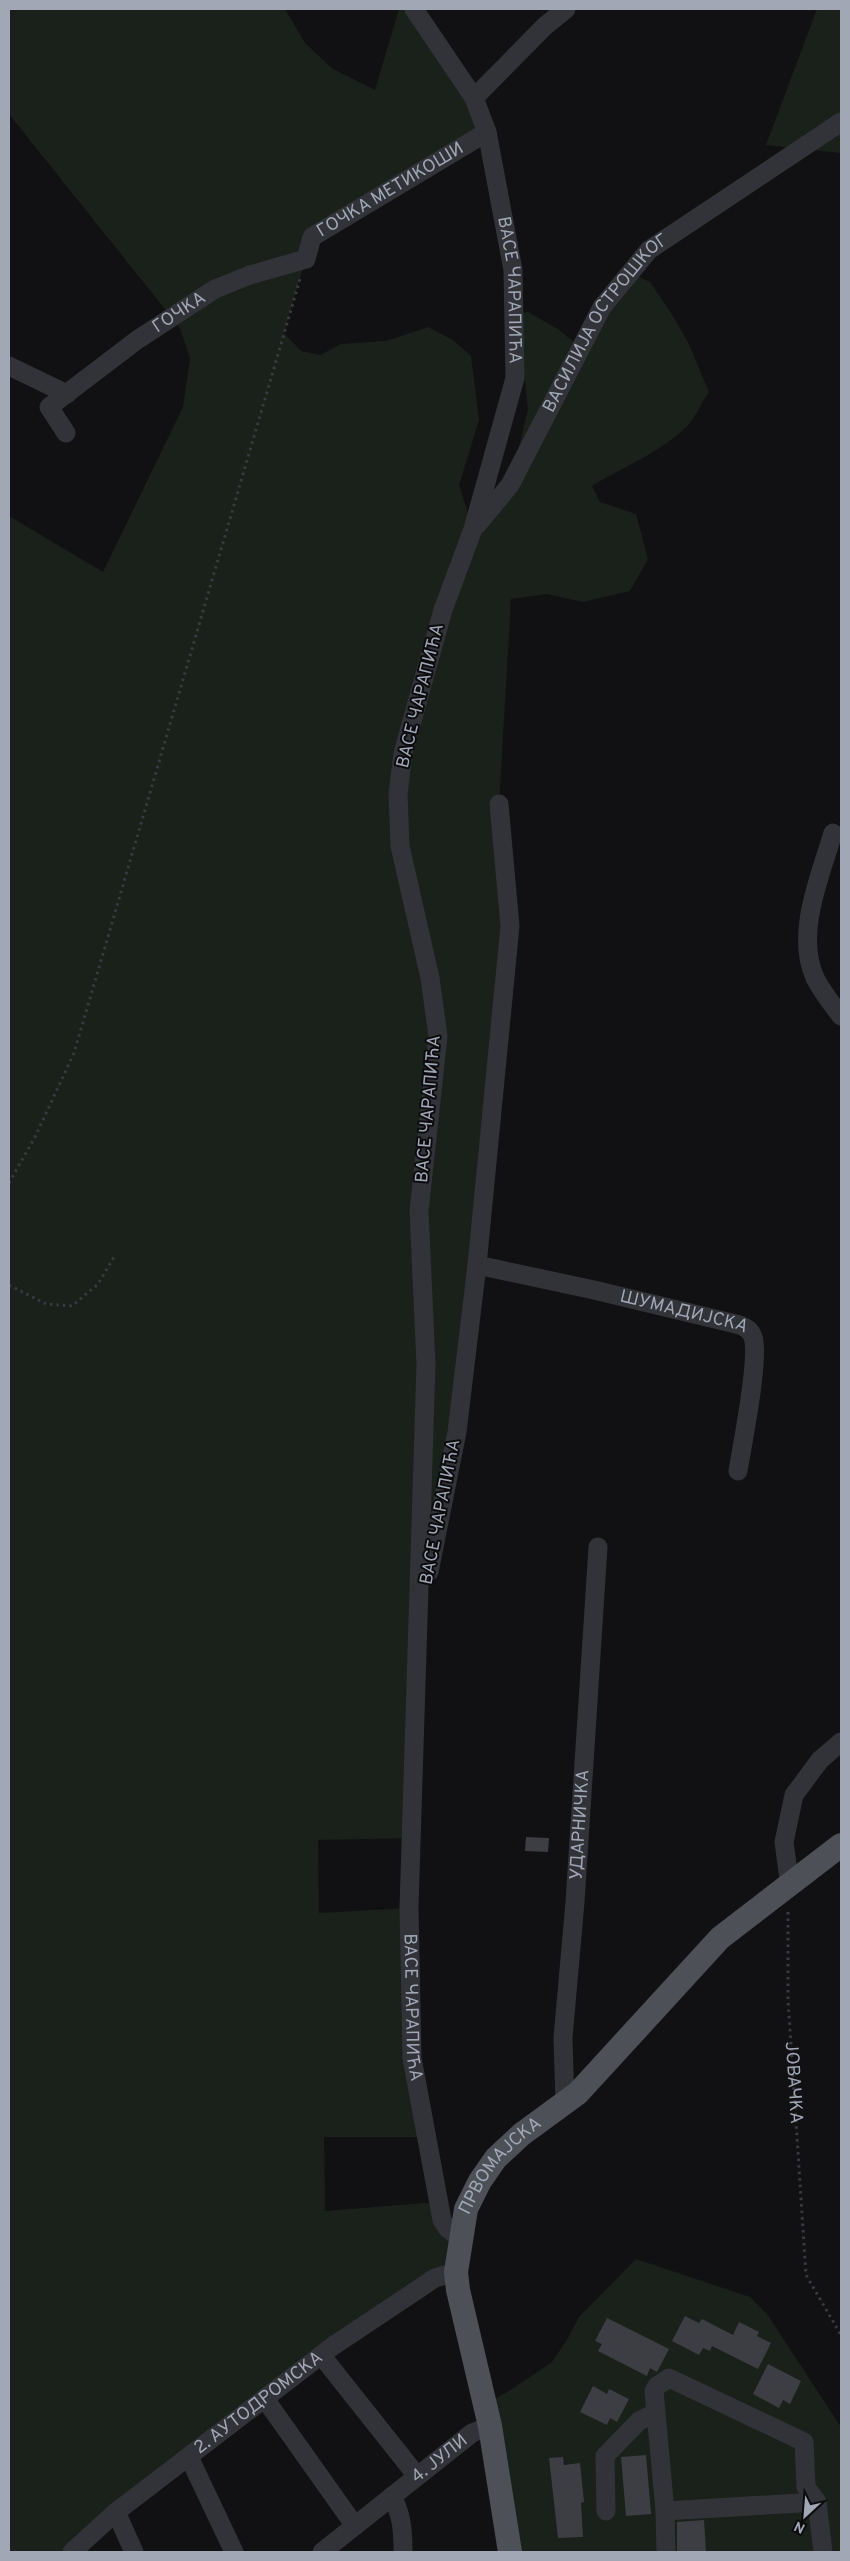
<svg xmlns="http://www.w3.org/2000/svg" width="850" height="2561" font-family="Overpass,sans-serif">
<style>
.green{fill:#19211a}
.building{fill:#3d3e43}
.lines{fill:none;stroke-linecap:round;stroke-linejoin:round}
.path{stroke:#383a3f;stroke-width:3;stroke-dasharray:2.5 4;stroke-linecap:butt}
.minor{stroke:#323338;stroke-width:19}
.major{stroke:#4d5057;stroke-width:24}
.labels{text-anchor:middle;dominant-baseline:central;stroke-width:4;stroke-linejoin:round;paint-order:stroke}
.street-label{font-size:18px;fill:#a1a7b5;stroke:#0c0c0e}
</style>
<rect width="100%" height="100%" fill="#111113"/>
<g class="green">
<path d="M9,9H285L305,43L333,69L375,90L399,9H414L487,132L312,237L284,333L301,351L320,355L341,344L386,341L428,327L453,340L471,356L479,420L459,485L473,529L510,485L528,409L517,314L528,312L558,329L581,348L631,273L650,282L671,313L688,342L709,392C702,402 696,416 688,425C661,453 624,466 592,486L600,502L636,514L648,559L630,591L583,602L547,594L511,599L499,804L510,926L477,1265L419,1622L412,1838L318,1840L319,1913L409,1908L426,2137H324L325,2211L425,2203L439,2206L447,2228L456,2272L435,2278L72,2552H9V516L103,572L183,407L190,358L180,328L9,114Z"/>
<path d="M817,9H841V153L766,145Z"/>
<path d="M636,2259L750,2297L767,2314L841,2427V2552H510L485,2404L509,2391L552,2362L568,2338L579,2317Z"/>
</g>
<g class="building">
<path d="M526,1837L549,1838L548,1852L525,1851Z"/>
<path d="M685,2316L699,2323L702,2319L733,2335L739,2322L759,2332L757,2336L771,2343L758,2369L712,2346L710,2351L703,2348L699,2355L672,2341Z"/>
<path d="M607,2318L669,2349L657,2372L650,2368L647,2376L598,2351L602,2344L595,2341Z"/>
<path d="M768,2364L801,2381L790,2404L783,2400L779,2408L753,2394Z"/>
<path d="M593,2386L607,2394L609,2389L629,2399L617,2422L610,2418L607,2425L580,2412Z"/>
<path d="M646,2455L651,2514L626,2516L621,2457Z"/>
<path d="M563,2457L564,2465L580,2463L584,2502L581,2503L583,2537L558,2538L549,2458Z"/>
<path d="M704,2520L706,2552H677V2522Z"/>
</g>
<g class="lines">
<g class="path">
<path d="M9,1183L35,1137L74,1053L300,279"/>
<path d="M9,1285L46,1304L72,1306L98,1284L114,1257"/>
<path id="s1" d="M788,1912V1999L806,2275L841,2335"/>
</g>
<g class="minor">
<path id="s2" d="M414,9L474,98L487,132L513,270L515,378L473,529L443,610L403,753L398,794L400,846L430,978L438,1036L419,1211L426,1364L409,1908L412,2058L442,2220L447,2228L460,2238"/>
<path d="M474,98L545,26L566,9"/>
<path d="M9,366L67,394"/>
<path id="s3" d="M66,433L49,407L137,340L215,289L250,275L306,259L312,237L487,132"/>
<path id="s4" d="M477,525L510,485L602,307L649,250L841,122"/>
<path d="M833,833C820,877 795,933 815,978C822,992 832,1004 841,1016"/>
<path id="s5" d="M477,1265L594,1290L740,1325C747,1328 750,1330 753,1337C760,1357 742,1446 738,1471"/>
<path d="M429,1572L457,1432L477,1265L510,926L499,804"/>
<path d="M790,1886L784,1842L794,1795L820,1760L841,1742"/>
<path id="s6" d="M565,2103L563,2038L575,1902L598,1547"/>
<path d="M321,2355L417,2476"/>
<path d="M265,2399L355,2526"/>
<path d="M189,2457L234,2552"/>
<path d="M392,2496C402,2515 403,2531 403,2552"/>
<path d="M606,2511L605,2456L639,2421L655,2413"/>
<path d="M665,2511L654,2391L657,2386L669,2378L804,2442L806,2487L817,2502"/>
<path d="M116,2512L134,2552"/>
<path id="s7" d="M72,2552L116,2512L333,2346L435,2278L456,2272"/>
<path id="s8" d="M322,2552L472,2433L490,2426"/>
<path d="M666,2552L665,2511L817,2502L823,2552"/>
</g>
<path class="major" id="s9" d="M510,2552L490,2426L458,2290L456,2272L466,2209L480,2181L496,2158L522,2134L578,2093L720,1938L841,1845"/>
</g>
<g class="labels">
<g class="street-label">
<text stroke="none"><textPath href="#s3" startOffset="445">ГОЧКА МЕТИКОШИ</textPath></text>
<text stroke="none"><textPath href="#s2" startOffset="304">ВАСЕ ЧАРАПИЋА</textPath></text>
<text stroke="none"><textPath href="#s3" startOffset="192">ГОЧКА</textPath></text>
<text stroke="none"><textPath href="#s4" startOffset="241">ВАСИЛИЈА ОСТРОШКОГ</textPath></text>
<text transform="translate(421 696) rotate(-76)">ВАСЕ ЧАРАПИЋА</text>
<text transform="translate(429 1109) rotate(-85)">ВАСЕ ЧАРАПИЋА</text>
<text stroke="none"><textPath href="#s5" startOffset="212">ШУМАДИЈСКА</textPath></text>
<text transform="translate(441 1512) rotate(-79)">ВАСЕ ЧАРАПИЋА</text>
<text stroke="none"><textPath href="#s6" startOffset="279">УДАРНИЧКА</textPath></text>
<text stroke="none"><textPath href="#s2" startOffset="2044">ВАСЕ ЧАРАПИЋА</textPath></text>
<text stroke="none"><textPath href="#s1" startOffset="171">ЈОВАЧКА</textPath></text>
<text stroke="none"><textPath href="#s9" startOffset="405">ПРВОМАЈСКА</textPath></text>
<text stroke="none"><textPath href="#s7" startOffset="239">2. АУТОДРОМСКА</textPath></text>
<text stroke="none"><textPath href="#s8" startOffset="150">4. ЈУЛИ</textPath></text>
</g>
</g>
<rect width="850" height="2561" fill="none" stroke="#a1a7b5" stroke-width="20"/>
<g transform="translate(805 2516) rotate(206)" stroke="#0c0c0e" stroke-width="4" paint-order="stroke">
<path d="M0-4L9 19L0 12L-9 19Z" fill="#a1a7b5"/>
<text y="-8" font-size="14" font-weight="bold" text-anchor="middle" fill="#a1a7b5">N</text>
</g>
</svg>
